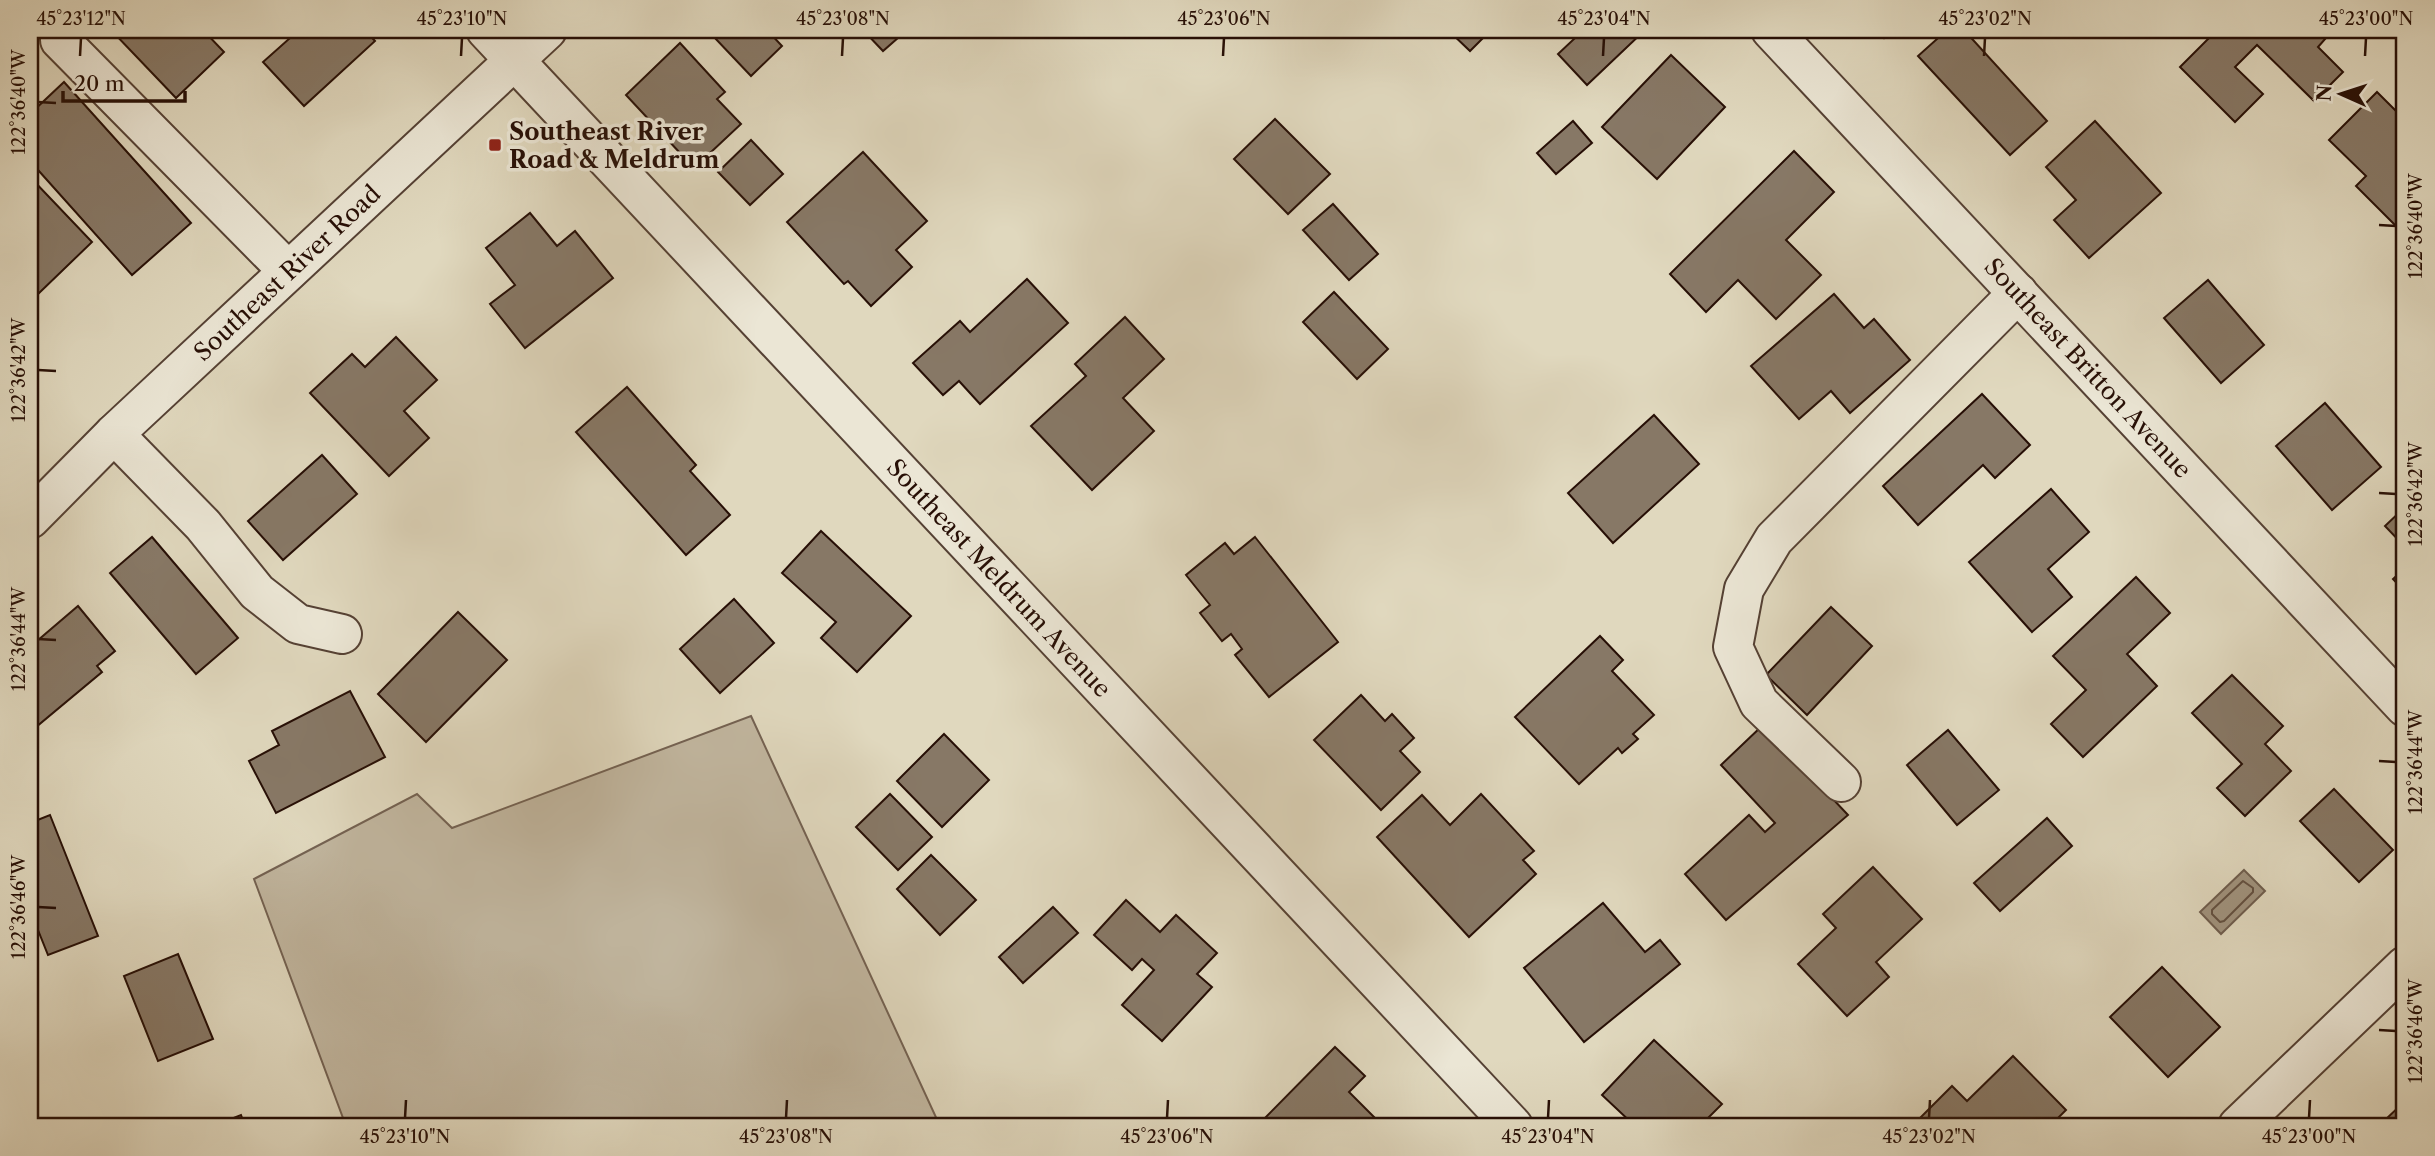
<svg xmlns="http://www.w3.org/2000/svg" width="2435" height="1156" font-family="'Libre Caslon Text',serif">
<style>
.green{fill:#c1b69f;stroke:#746252;stroke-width:2}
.water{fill:#a1947f;stroke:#705f4f;stroke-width:2}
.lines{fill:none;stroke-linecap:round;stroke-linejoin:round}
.shore{stroke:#645242;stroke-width:2}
.building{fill:#877866;stroke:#270f06;stroke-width:2}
.minor-casing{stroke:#554134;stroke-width:42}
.minor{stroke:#ebe6d5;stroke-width:38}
.ticks{fill:none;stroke:#270f06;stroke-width:2.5}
.poi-dot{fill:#8f2418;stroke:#ebe6d5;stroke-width:2.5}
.labels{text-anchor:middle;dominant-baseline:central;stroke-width:7;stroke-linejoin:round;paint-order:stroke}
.poi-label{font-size:24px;font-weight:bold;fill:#270f06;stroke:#ebe6d5;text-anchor:start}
.street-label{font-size:24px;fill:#270f06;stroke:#ebe6d5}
.neatline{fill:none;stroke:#270f06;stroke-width:2.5}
.ticks-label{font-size:18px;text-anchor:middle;fill:#270f06}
</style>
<rect width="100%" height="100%" fill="#e0d8be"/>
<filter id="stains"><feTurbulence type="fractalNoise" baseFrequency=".00286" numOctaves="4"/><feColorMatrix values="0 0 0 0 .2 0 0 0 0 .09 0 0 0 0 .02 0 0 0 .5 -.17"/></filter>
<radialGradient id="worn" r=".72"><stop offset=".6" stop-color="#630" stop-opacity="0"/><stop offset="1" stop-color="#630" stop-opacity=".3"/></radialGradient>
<path class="green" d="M751,716L940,1126H346L254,879L417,794L452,828Z"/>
<path class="water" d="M2244,870L2265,891L2221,934L2200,912Z"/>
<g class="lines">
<path class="shore" d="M2243,881L2253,888V892L2224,921L2220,922L2212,914V910Z"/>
</g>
<g class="building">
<path d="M111,30H203L224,52L176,98Z"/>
<path d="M299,30H365L375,41L304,106L263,62Z"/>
<path d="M719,30H767L782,46L751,76L713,36Z"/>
<path d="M863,30H907L883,51Z"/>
<path d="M1448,30H1491L1470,51Z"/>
<path d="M1565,30H1645L1587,85L1558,54L1574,39Z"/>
<path d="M1876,30H1892L1884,38Z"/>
<path d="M1947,30H1964L2047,121L2010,155L1918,56Z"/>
<path d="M2217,30H2333L2318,47L2343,72L2314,101L2257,45L2235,67L2263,94L2235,122L2180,67Z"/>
<path d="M680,43L725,92L717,99L741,124L694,168L626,95Z"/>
<path d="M1671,55L1725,107L1657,179L1602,127Z"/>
<path d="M64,82L191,223L132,275L30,161V114Z"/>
<path d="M2377,92L2405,120V235L2356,186L2366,176L2329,140Z"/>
<path d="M1275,119L1330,174L1288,214L1234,159Z"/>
<path d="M1573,121L1592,143L1556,174L1537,153Z"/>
<path d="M2095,121L2161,193L2089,258L2054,220L2076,200L2046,167Z"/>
<path d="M751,140L783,174L750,205L718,172Z"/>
<path d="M1794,151L1834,192L1786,240L1821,275L1776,319L1738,280L1706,312L1670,274Z"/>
<path d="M863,152L927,221L896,250L912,267L871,306L848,281L844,284L787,222Z"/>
<path d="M30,177L92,242L37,295L30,287Z"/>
<path d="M1333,204L1378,254L1349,280L1303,230Z"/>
<path d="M530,213L557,246L575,231L613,278L525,348L490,304L515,285L486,248Z"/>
<path d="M1027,279L1068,323L980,404L959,381L943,395L913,363L960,321L970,332Z"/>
<path d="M2208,280L2264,345L2221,383L2164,318Z"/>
<path d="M1334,292L1388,349L1357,379L1303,322Z"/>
<path d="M1834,294L1864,328L1874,319L1910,360L1850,413L1831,391L1799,419L1751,366Z"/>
<path d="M1125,317L1164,359L1123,398L1154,431L1092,490L1031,426L1086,376L1075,364Z"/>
<path d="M396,337L437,380L404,411L429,438L389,476L310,393L352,354L365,367Z"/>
<path d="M627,387L696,465L690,471L730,515L686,555L576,432Z"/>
<path d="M1982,394L2030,445L1995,478L1983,465L1918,525L1883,486Z"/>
<path d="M2325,403L2381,467L2332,510L2276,446Z"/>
<path d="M1654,415L1699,464L1613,543L1568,493Z"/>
<path d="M322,455L357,494L283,560L248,521Z"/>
<path d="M2051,489L2089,532L2048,569L2072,597L2032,632L1969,562Z"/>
<path d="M2405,507V547L2385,526Z"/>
<path d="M821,531L911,616L857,672L821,638L836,622L782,573Z"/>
<path d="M152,537L238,638L196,674L110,573Z"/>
<path d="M1255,537L1338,642L1269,697L1235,655L1242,649L1231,634L1222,641L1200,613L1210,605L1186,575L1225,543L1234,554Z"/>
<path d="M2405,568V592L2393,579Z"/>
<path d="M2136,577L2170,613L2127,654L2157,686L2083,757L2051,724L2086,690L2053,656Z"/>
<path d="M734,599L774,643L720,693L680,649Z"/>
<path d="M78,606L115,651L97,666L102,672L30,732V647Z"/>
<path d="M1831,607L1872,646L1807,715L1766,675Z"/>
<path d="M458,612L507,660L426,742L378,694Z"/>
<path d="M1600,636L1623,660L1612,671L1654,715L1633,734L1638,739L1622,753L1618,748L1579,784L1515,717Z"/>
<path d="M2232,675L2283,726L2265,744L2291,771L2245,816L2217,788L2242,764L2192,713Z"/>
<path d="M350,691L385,757L276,813L249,761L279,745L272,731Z"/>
<path d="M1361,695L1385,721L1392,714L1414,738L1400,751L1420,772L1381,810L1314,740Z"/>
<path d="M1763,725L1848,815L1726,920L1685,874L1749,815L1765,832L1775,823L1721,765Z"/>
<path d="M1948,730L1999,790L1957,825L1907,765Z"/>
<path d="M944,734L989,780L942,827L897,781Z"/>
<path d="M2334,789L2393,850L2359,882L2300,821Z"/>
<path d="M890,794L932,837L898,870L856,827Z"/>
<path d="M1481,794L1534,851L1523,860L1536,874L1469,937L1377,837L1422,795L1450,825Z"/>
<path d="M50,815L98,936L48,955L30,910V823Z"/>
<path d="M2047,818L2072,846L2000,911L1974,883Z"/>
<path d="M931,855L976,900L940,935L897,889Z"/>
<path d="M1873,867L1922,919L1876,962L1889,977L1847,1016L1798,964L1836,928L1823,914Z"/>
<path d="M1126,900L1160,932L1176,915L1217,953L1197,974L1212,987L1162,1041L1122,1005L1154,970L1142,959L1132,970L1094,935Z"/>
<path d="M1603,903L1645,952L1660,940L1680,964L1584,1042L1524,968Z"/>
<path d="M1053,907L1078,933L1023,983L999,957Z"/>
<path d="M178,954L213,1039L158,1061L124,976Z"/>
<path d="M2162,967L2220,1027L2168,1077L2110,1017Z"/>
<path d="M1654,1040L1722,1104L1700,1126H1635L1602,1095Z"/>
<path d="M1335,1047L1365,1076L1349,1092L1383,1126H1257Z"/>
<path d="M2013,1056L2066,1110L2050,1126L1913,1125L1952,1086L1967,1101Z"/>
<path d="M2405,1101V1126H2391L2385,1120Z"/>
<path d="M241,1115L245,1126H213Z"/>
</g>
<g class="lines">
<g class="minor-casing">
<g id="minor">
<path d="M486,30L1513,1126"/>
<path d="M1771,30L2405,707"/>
<path d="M60,40L288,271"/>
<path d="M114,434L203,525L257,592L298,624L342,634"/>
<path d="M30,519L114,434L547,30"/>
<path d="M1841,782L1759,703L1733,647L1744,589L1774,539L2018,293"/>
<path d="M2238,1126L2405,966"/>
</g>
</g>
<use href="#minor" class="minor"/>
</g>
<path class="ticks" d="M80,56L81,38M461,56L462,38M842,56L843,38M1223,56L1224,38M1603,56L1604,38M1984,56L1985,38M2365,56L2366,38M38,102L56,103M2379,225L2396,226M38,370L56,371M2379,493L2396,494M38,639L56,640M2379,761L2396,762M38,907L56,908M2379,1030L2396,1031M405,1118L406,1100M786,1118L787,1100M1167,1118L1168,1100M1548,1118L1549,1100M1929,1118L1930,1100M2309,1118L2310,1100"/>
<rect class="poi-dot" x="488" y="138" width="14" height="14" rx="3.5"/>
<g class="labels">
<g class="poi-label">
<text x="509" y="131">Southeast River<tspan x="509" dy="28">Road &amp; Meldrum</tspan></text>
</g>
<g class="street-label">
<text transform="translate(287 273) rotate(-43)">Southeast River Road</text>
<text transform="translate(2088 368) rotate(47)">Southeast Britton Avenue</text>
<text transform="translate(999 578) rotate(47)">Southeast Meldrum Avenue</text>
</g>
</g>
<rect width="2435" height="1156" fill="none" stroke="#e0d8be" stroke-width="77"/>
<g transform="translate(2341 94) rotate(273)" stroke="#ebe6d5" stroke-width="5" paint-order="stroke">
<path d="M0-5L12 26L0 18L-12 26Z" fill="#270f06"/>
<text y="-10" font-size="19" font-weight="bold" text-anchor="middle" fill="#270f06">N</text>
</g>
<path d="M63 91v10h122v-10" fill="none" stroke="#270f06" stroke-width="3.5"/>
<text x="74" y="91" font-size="21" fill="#270f06" stroke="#ebe6d5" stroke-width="5" paint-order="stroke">20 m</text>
<rect x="38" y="38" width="2358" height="1080" class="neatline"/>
<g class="ticks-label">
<text x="81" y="25">45°23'12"N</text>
<text x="462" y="25">45°23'10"N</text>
<text x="843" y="25">45°23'08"N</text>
<text x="1224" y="25">45°23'06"N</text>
<text x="1604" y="25">45°23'04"N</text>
<text x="1985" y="25">45°23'02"N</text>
<text x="2366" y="25">45°23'00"N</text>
<text transform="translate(19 102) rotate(-90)" y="6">122°36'40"W</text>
<text transform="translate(2416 226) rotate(-90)" y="6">122°36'40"W</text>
<text transform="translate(19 370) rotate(-90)" y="6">122°36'42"W</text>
<text transform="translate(2416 494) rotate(-90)" y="6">122°36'42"W</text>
<text transform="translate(19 639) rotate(-90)" y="6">122°36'44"W</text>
<text transform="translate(2416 762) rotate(-90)" y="6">122°36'44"W</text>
<text transform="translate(19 907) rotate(-90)" y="6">122°36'46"W</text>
<text transform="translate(2416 1031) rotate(-90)" y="6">122°36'46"W</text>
<text x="405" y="1143">45°23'10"N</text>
<text x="786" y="1143">45°23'08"N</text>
<text x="1167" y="1143">45°23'06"N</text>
<text x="1548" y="1143">45°23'04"N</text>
<text x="1929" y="1143">45°23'02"N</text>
<text x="2309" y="1143">45°23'00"N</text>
</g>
<rect width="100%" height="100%" filter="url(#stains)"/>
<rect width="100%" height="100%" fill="url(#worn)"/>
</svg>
